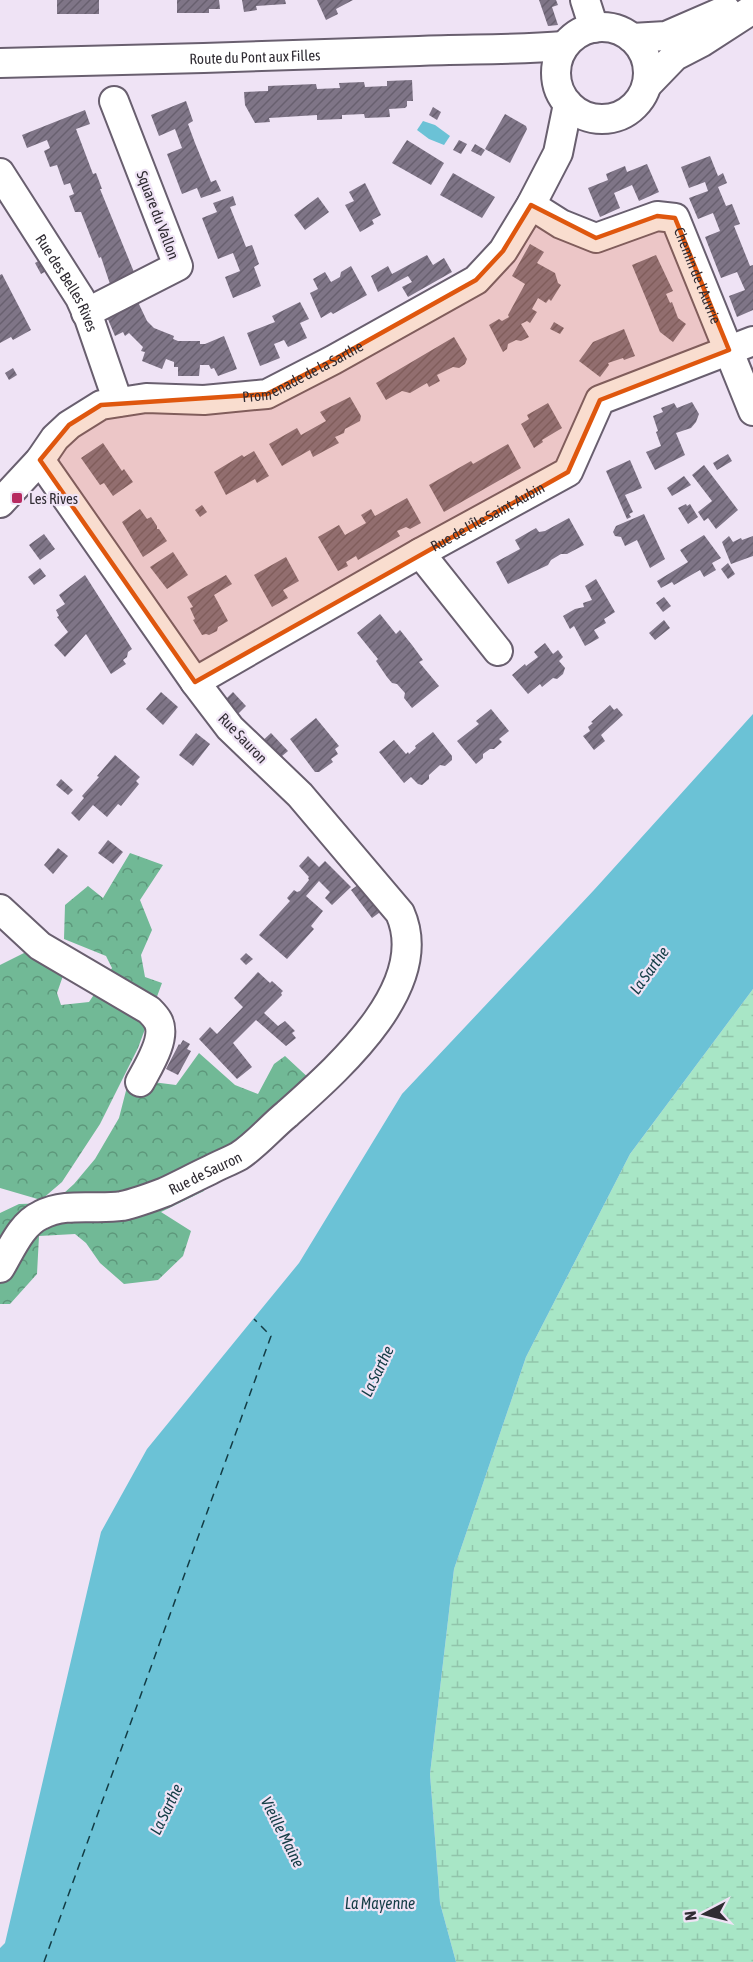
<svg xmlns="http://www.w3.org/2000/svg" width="753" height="1962" font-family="'Asap Condensed',sans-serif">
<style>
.forest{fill:url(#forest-crowns)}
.wetland{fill:url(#wetland-marsh)}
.water{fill:#6bc2d6}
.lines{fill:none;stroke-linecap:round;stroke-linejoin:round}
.ferry{stroke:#133c45;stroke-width:1.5;stroke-dasharray:8 6;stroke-linecap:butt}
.building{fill:url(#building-hatch)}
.minor-casing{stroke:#695f6f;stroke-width:32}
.minor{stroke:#fff;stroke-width:28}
.marked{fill:#df570e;fill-opacity:0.2;stroke:#df570e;stroke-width:4.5;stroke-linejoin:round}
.poi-dot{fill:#b72a61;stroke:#efe3f5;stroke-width:2}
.labels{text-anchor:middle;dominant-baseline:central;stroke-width:4.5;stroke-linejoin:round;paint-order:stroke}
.street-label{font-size:15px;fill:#302c33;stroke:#efe3f5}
.poi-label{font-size:15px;fill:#302c33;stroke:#efe3f5;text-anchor:start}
.water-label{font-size:16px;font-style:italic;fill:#133c45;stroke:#efe3f5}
</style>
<defs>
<pattern id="forest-crowns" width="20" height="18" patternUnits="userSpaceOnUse" patternTransform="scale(1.5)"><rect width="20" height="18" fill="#71b996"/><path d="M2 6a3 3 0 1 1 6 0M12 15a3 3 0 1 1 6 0" fill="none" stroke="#5d977b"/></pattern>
<pattern id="wetland-marsh" width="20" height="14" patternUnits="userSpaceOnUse" patternTransform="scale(1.5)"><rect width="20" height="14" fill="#a8e6c6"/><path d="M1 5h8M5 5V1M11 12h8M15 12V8" fill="none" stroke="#91c5ab"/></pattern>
<pattern id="building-hatch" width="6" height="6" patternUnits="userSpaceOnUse" patternTransform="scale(1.5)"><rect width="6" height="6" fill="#7f7587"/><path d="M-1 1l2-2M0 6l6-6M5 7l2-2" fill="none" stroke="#68606f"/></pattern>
</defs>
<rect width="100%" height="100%" fill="#efe3f5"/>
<g class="forest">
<path d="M130,853L163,865L140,900L152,930L141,955L145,977L162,983L138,1048L100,1124L62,1182L41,1200L0,1188V965L32,949L65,970L57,993L61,1005L89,1002L112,968L106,956L64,939L65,905L88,886L103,898Z"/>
<path d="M199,1053L235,1085L258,1094L274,1064L285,1056L312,1081L247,1139L206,1164L204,1191L161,1212L191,1231L183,1256L158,1280L124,1284L100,1263L86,1243L75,1234L39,1236L37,1274L10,1304H0V1213L19,1204L53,1203L74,1184L95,1159L119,1118L129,1079L176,1085Z"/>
</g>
<path class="wetland" d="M753,989V1962H456L440,1903L430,1774L454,1569L526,1357L630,1154Z"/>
<g class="water">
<path d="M423,121L435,125L450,136L444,145L429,139L417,130Z"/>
<path d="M753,714V989L630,1154L526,1357L454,1569L430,1774L440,1903L456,1962H0V1948L5,1943L101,1532L147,1449L299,1263L402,1094L594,890Z"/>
</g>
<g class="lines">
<path class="ferry" d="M44,1962L271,1336L254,1319"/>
</g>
<g class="building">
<rect x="57" y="0" width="42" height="14"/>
<path d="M177,0H219L220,9H209V13H177Z"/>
<path d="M242,0H285L286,4L256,6L257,10L244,12Z"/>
<path d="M317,0H353L336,9L338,14L326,20Z"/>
<path d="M539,0H556L558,5L552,7L558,25L548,26Z"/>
<path d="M412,80L413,101H407V106L405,108L389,109L390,117L365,118L364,114L342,115V119L317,120V115L269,118L270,122L255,123L245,105L244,92L268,91V86L316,84L317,89L340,88L339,83L364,82L365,87L387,86V81Z"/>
<path d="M186,101L193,121L188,124L195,143L211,182L216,180L221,191L201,198L197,188L182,194L167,154L182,148L175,129L159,136L151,115Z"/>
<path d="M433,107L441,112L437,120L429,115Z"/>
<path d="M85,110L90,124L76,129L93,174L96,173L102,189H100L136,277L111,287L101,257L99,258L81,212H75L69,196L74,194L70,183L64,185L57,165L50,167L44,151L50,148L47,140L27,148L22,135Z"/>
<path d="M505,114L526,126L527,129L510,163L485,149Z"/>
<path d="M407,140L444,163L431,185L392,163Z"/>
<path d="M459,140L467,144L461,154L453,150Z"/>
<path d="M475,144L485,150L481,156L471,151Z"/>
<path d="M710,156L718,176L723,173L727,183L718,187L726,206L732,204L740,224L734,226L750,266L753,265V310L737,317L729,296L745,290L737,272L721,278L705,237L720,231L713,213L698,219L689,198L708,191L705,182L689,188L681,167Z"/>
<path d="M647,164L659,192L639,201L632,185L614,193L620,208L600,217L588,188L608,180L606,174L625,166L627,172Z"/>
<path d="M453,173L495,197L482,218L440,195Z"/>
<path d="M365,183L381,215L372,220L374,224L360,232L345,205L354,201L349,192Z"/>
<path d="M233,196L236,205L230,207L246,247L252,245L259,264L254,267L261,286L233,298L225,277L240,271L233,253L218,259L202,218L217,212L213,203Z"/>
<path d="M318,197L329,212L305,230L294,215Z"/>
<path d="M530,244L544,252L537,263L555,273L558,283L561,285L551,301L549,299L546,303L538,298L532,309L537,312L530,323L527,321L521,324L529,337L521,341L516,340L508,344L507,349L503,352L489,325L499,319L502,321L509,317L508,315L525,284L512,276Z"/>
<path d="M427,255L433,265L444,258L452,272L408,297L402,287L412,282L408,276L378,292L371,276L388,266L392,274Z"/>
<path d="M656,255L673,291L666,294L670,303L672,302L678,318L686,324L673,342L660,332L632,265Z"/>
<path d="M42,259L48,270L41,274L35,263Z"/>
<path d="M351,266L367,295L333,314L331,312L321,318L310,293L318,289L313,279L325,272L331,282L340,277L341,272Z"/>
<path d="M2,274L31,330L13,340L11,337L0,343V275Z"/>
<path d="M138,302L147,321L154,328L174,336L173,339L178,341H200V344H205L224,336L237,369L218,376L214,368L211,369L209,365H200L199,376H178V367H174V362L166,359L162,369L142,361L145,352L141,351L143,347L129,333L125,336L123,332L115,336L107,317Z"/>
<path d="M300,302L309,319L300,323L307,338L288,347L284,340L274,344L280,358L260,366L247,333L275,322L272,316Z"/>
<path d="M554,322L564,328L560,334L550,329Z"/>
<path d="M624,329L635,356L624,360L623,358L608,363L609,365L600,377L579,361L593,342Z"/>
<path d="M454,337L467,359L465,364L459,368L453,367L437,375L440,381L429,387L427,383L410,393L402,391L386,400L376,383Z"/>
<path d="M13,368L17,375L9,380L5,373Z"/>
<path d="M350,397L361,416L360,421L345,429L344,433L335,437L339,443L313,457L310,450L282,466L269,444L297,428L301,435L326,421L320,412Z"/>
<path d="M692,402L699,414L696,422L691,428L676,433L685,455L655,470L646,452L661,446L656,432L658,431L653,416L663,412L661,408L674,403L677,408Z"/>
<path d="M548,403L562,428L542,440L543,442L534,448L521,424L529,419L527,415Z"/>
<path d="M103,443L122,471L124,469L133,482L113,496L104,483L100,485L81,458Z"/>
<path d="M508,444L521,468L444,512L429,485L471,461L473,464Z"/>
<path d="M254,451L269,476L257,483L255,479L226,495L214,472L242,455L244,457Z"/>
<path d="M728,454L732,461L717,470L713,463Z"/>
<path d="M630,460L642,488L625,495L633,512L629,514L631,517L627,519L606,471Z"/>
<path d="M704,465L738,510L716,529L708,518L704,521L698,512L712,501L692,475Z"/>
<path d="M684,476L691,485L672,496L667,488Z"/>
<path d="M407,498L421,523L410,529L406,527L397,531L400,536L358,560L356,556L346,562L348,566L338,571L318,537L339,525L345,535L366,523L361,515L371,509L375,516Z"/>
<path d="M686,504L687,506L690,504L698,517L688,524L678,508Z"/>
<path d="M202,505L207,512L200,517L195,510Z"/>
<path d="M140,509L147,519L151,517L157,526V529H159L167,541L143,557L122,522Z"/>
<path d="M644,514L665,559L650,568L637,540L625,546L621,537L615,536L613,532L616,526Z"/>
<path d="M569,518L584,545L567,554H561L551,560L548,565L508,584L496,562L520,549L515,540L536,528L539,532L545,531Z"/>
<path d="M44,534L55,549L40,560L29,545Z"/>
<path d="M704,535L721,558L712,563L716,570L704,577L700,570L674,585L672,582L661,588L657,581L688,562L680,550Z"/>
<path d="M729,536L733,542L741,538L742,540L753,536V556L731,564L722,542Z"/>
<path d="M173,552L188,575L167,589L150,567Z"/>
<path d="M286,557L299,581L283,590L288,598L272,607L254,575Z"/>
<path d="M728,563L735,574L728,579L721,569Z"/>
<path d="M40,568L46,576L34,585L28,577Z"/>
<path d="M85,575L132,649L128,652L127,657L123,660L126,664L111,674L86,634L65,657L54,645L68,632L57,617L59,616L56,610L65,604L59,595Z"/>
<path d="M226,575L232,584L214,595L228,621L218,627L217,631L209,635L206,634L202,635L193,620L195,619L190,608L193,607L187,597Z"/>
<path d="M596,579L615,612L604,619L606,623L594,630L599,638L585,646L574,626L570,629L563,616L575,609L584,607L583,603L592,600L585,586Z"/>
<path d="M664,597L671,606L663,612L656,603Z"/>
<path d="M380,614L396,634L400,630L412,645L423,660L419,662L439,686L412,708L404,698L405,693L397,684L392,683L387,677L376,661L378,659L357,633Z"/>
<path d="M664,620L670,628L655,640L649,633Z"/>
<path d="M545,643L553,654L558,650L563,657L559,661L565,668L563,674L557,679L553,678L542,687L540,684L528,694L512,675L525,664L526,666L538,657L534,652Z"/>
<path d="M161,692L178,707L163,725L146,709Z"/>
<path d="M233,692L246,706L235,717L222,703Z"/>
<path d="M610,705L614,710L617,708L623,715L601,735L605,741L594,750L583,736L590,731L588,727L593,723L591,722Z"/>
<path d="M491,709L509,731L499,739L502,742L494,749H490L483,754V758L476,764L457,741L479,724L476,721Z"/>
<path d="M316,718L339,746L335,749L338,754L331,759L333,762L319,772H315L290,739Z"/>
<path d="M433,732L452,756V760L445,766L440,765L429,775V779L422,785L418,784L411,777L404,783L379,752L394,740L406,754L408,752L409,754L416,748L415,746Z"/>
<path d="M196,733L210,744L193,766L179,755Z"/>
<path d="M271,733L288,751L275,762L259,744Z"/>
<path d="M115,755L140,777L136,781L139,784L121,806L118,804L107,817L93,805L79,821L71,813L84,798L82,796L99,777L97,776Z"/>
<path d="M61,779L73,790L68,795L56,785Z"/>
<path d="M108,840L123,852L113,864L98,853Z"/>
<path d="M58,848L68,856L53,874L44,865Z"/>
<path d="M308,856L319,867L325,861L351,887L332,905L325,898L330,892L319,881L306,896L323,911L311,926L314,929L287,959L259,935L290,901L287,898L294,890L297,892L300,891L309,880L308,878L309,877L299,866Z"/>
<path d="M362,882L383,910L372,918L351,890Z"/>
<path d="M246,953L253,959L246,965L240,959Z"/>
<path d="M258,972L270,983L272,981L283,991L281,993L282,995L264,1013L278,1026L285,1021L295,1031L292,1033L296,1038L286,1046L256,1020L233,1043L252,1067L237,1079L199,1039L210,1027L217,1034L243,1007L234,998Z"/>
<path d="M183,1040L190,1044L187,1049L191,1051L178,1075L166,1069L179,1044L180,1045Z"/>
</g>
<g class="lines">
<g class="minor-casing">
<g id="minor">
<path d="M585,0L594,28"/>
<circle cx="602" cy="73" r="46"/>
<path d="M632,38L666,36L726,10"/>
<path id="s1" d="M0,63C140,60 279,56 419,51C468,49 516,50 564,46"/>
<path d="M647,85L675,56L702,42L753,9"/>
<path id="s2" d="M0,173L80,298L89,318L118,402"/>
<path id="s3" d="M531,205L561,224L596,238L657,216L675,218L753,411"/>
<path d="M86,313L178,266L114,101"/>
<path id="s4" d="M0,503L40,460L55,438L69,425L101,405L146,398L204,400L267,394L333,360L476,280L503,251L531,205L558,153L568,104"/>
<path d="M420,553L498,651"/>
<path id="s5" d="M195,682L420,553L568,472L600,400L753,341"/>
<path d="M0,909L40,946L149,1010C152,1013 156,1017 158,1021C167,1038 148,1067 140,1082"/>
<path id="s6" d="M0,1268C11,1250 21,1224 41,1215C66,1202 95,1210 122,1206C136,1203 152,1197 165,1192C180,1185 195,1177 210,1170C219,1165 230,1161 239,1156C256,1145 271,1127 287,1114C336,1070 433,987 400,913L300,795L230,728L195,682L40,460"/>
</g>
</g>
<use href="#minor" class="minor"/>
</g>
<path class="marked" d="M531,205L596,238L657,216L675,218L729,350L600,400L568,472L195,682L40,460L69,425L101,405L267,394L333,360L476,280L503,251Z"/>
<rect class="poi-dot" x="11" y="492" width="12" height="12" rx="3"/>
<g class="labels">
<g class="street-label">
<text stroke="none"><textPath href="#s1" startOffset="255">Route du Pont aux Filles</textPath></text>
<text transform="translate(158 215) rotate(69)">Square du Vallon</text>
<text stroke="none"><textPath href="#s3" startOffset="218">Chemin de l'Auvrie</textPath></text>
<text stroke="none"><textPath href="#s2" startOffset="129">Rue des Belles Rives</textPath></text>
<text stroke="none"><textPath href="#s4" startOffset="350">Promenade de la Sarthe</textPath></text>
<text stroke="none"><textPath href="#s5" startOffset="336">Rue de l'Île Saint-Aubin</textPath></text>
<text transform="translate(243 738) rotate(46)">Rue Sauron</text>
<text stroke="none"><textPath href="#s6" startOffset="240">Rue de Sauron</textPath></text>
</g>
<g class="poi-label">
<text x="29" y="498">Les Rives</text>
</g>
<g class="water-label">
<text transform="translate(649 970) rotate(-54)">La Sarthe</text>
<text transform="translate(377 1371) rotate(-64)">La Sarthe</text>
<text transform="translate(166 1809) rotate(-64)">La Sarthe</text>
<text transform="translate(283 1832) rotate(63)">Vieille Maine</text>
<text x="380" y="1903">La Mayenne</text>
</g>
</g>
<g transform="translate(705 1914) rotate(263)" stroke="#efe3f5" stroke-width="4.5" paint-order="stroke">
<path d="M0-4.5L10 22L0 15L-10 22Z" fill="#302c33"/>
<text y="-9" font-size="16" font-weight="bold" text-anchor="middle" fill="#302c33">N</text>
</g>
</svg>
